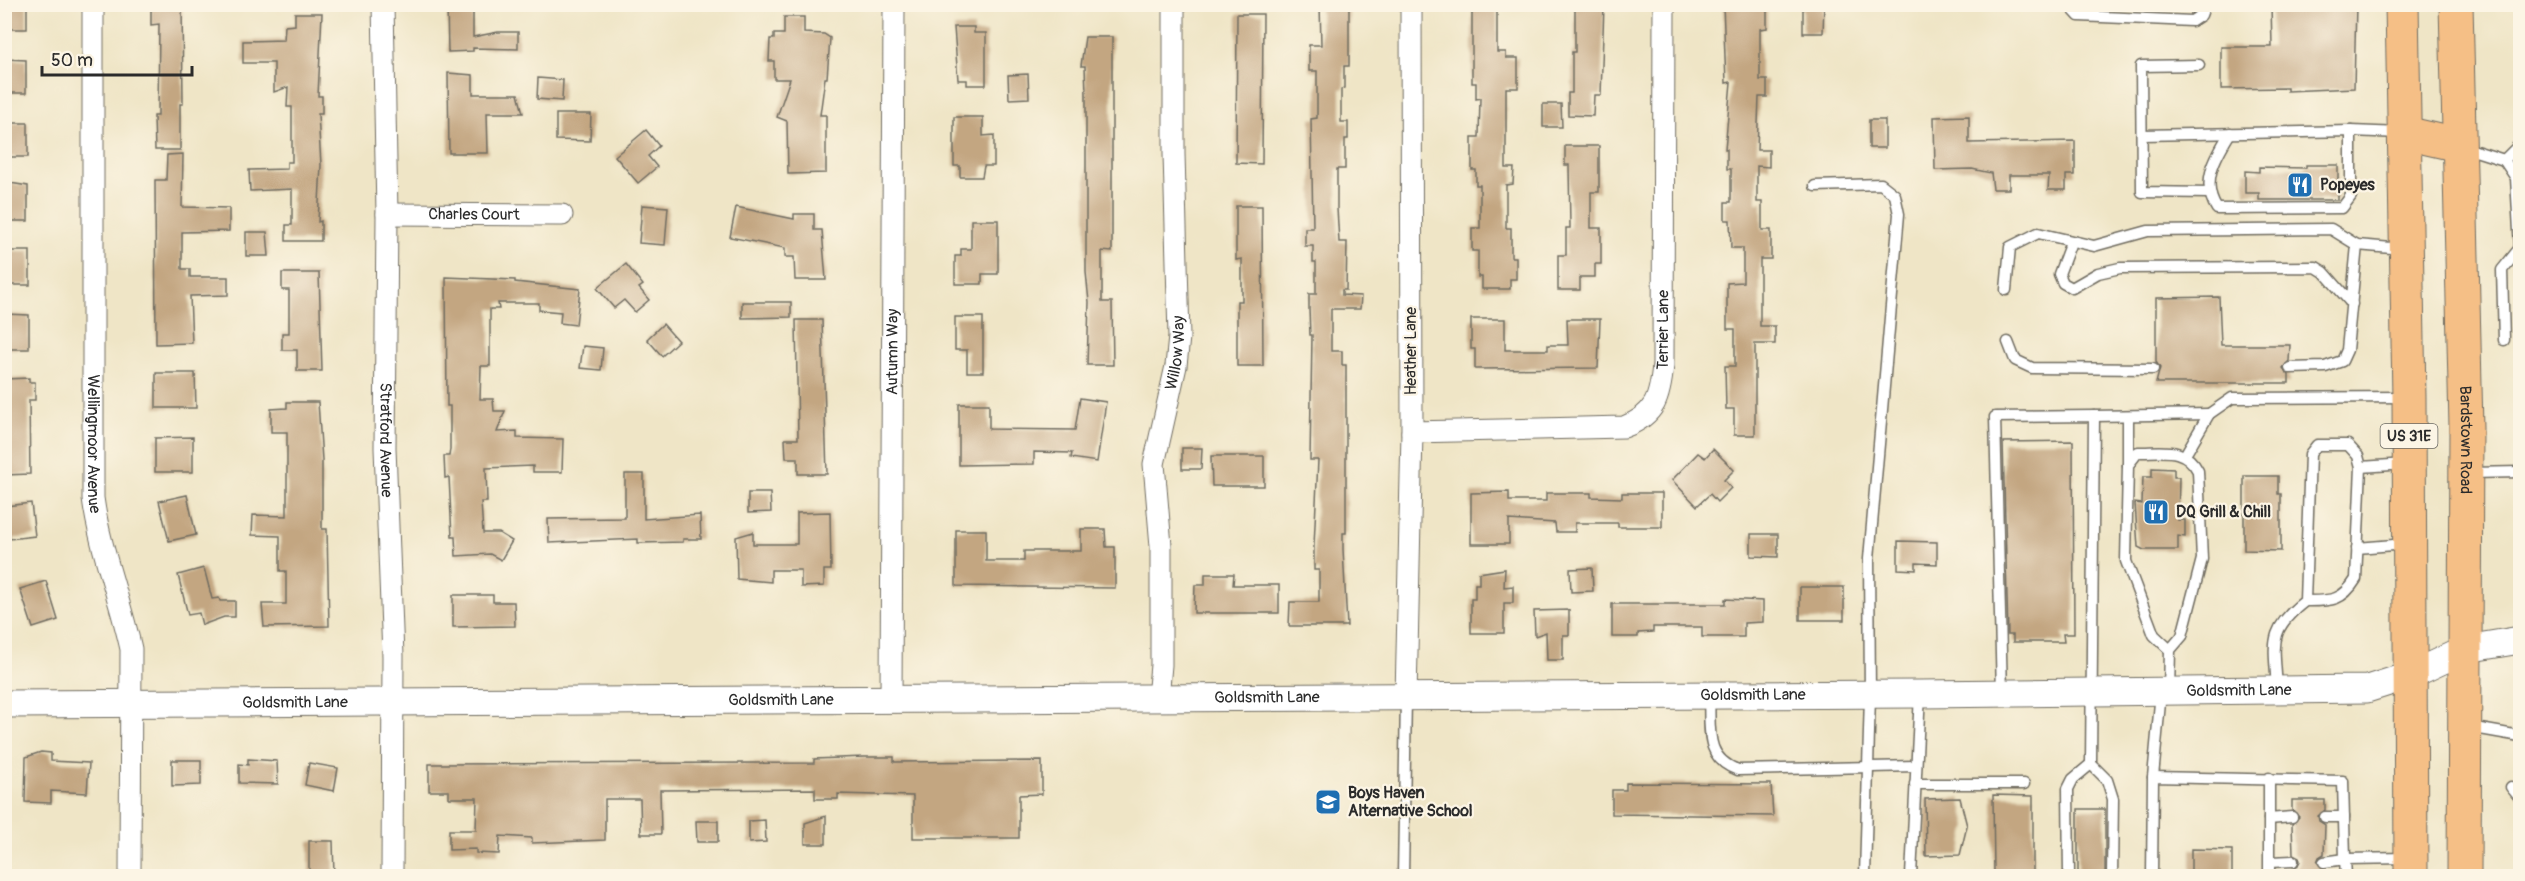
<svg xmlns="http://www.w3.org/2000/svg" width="2525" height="881" font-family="Pangolin,sans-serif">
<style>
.building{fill:#c3a681}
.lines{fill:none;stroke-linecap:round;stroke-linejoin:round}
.service-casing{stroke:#706c61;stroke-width:13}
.minor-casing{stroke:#706c61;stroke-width:23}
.tertiary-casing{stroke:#706c61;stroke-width:29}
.primary-casing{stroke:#706c61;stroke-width:35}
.service{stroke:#fff;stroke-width:10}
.minor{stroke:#fff;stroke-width:21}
.tertiary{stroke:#fff;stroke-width:27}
.primary{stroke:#f5bf86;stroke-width:33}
.labels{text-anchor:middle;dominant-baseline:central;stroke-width:4.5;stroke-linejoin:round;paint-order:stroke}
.shield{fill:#fcf5e5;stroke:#6a6863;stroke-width:1.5}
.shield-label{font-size:15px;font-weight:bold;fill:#2b2b2b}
.poi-label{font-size:16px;font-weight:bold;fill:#2b2b2b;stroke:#fcf5e5;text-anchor:start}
.street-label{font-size:16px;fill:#2b2b2b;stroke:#fcf5e5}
</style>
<rect width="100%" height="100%" fill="#fcf5e5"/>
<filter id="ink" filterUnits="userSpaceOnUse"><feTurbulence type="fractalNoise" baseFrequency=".0167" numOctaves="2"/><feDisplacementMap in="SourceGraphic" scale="12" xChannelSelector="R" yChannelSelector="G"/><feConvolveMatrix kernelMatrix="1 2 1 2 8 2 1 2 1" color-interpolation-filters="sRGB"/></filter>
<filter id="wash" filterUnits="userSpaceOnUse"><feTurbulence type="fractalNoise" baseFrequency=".008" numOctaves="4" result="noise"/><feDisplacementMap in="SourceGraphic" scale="24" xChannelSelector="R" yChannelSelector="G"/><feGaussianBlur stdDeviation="1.35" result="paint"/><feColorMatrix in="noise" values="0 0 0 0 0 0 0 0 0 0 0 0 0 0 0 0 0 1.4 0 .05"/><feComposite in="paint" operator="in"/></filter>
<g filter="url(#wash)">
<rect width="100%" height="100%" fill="#efe5c6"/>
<g id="blocks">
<g class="building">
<rect x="4" y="4" width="23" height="25"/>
<path d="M151,4H182L183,104H180V150H155L154,116H158L159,24L151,25Z"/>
<path d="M447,4H473V37L498,32H518V49L473,48V51L448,52Z"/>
<path d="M1320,4H1349V66H1344V88L1341,89V122H1348V139H1345V169H1337V208L1339,242H1347L1346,290H1342V295L1361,296L1360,309H1331V351H1342V365H1346V533H1343V549L1347,626H1289L1290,602H1319V570H1314V546L1318,460H1310L1312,335H1310L1309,309V294H1316V262H1313V246H1305V228H1313L1311,119L1317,118V71H1309V45H1321Z"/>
<path d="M1472,4H1497V52H1506V58H1518V88H1506V168H1514L1513,184L1506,185V228H1511V257H1516V279H1510V289H1482V277H1478V251H1472V228H1480V185H1476V170H1472V137H1479L1480,98L1476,99V83H1472Z"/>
<path d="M1575,4H1604L1601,95H1594L1593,116L1568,115V93H1572V52H1575Z"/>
<path d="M1723,4L1767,7V28L1760,29V80H1767V97H1759L1757,150H1769V167L1757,166V202H1762V230H1771V259H1760V326H1775V344H1755V435H1734V409H1726L1725,366H1735V329H1727V283L1743,282V248H1731L1730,220H1725V202H1731V169H1727V149H1725L1731,82L1726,83Z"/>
<path d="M1803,4H1824L1823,33H1803Z"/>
<path d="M2271,4H2356L2354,88L2287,91V88L2221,89V47H2272Z"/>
<path d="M295,13H322L318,96H322V114H318L321,165L318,222L321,221V241H286V225H292V189L250,191L249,170L287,169V162H292V107H287L288,87L274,92V63H243V41L284,40L285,26L295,25Z"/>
<path d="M1237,14H1263L1262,164L1236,163Z"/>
<path d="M784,17H804V33L824,34L830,38L827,78H825L820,115H826V173L788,174L787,121L777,117L790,79H774V61H769L770,39H774V34H784Z"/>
<path d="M954,27H974V33H986V85H967V80H958Z"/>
<path d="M1085,37H1112V252L1102,251V302H1112L1113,365H1087L1089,302L1086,272V94L1085,66H1081Z"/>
<path d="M4,59L26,60V93H4Z"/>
<path d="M448,73L473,75V94H518L523,113H487L488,153H449Z"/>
<path d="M1028,74L1029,98L1009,99L1008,75Z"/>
<path d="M538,78L563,80L562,101L537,99Z"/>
<path d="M1543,104H1561L1562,127H1543Z"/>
<path d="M556,114H591L590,141L556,140Z"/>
<path d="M1969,116V143L2075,141V175H2066V190H2048L2049,175H2009V189H1993L1991,173L1972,169L1935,170L1934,117Z"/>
<path d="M954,117H983V136L994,135V166H984L982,177H960V166H954Z"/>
<rect x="1869" y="120" width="16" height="28"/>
<rect x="4" y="123" width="24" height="34"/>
<path d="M646,130L659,146L648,156L657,167L638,183L615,156Z"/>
<path d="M1565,146H1599V192H1591V228H1601V264H1595V277H1580V290H1558V255H1566V228H1570L1569,165H1565Z"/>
<path d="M183,154L182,207L229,208V231L182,232V269H190V277H228V295L190,296L192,343L156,344L155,180H166L167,155Z"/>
<path d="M2306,165H2338V200H2259V193H2245V171L2259,172V167L2306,168Z"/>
<path d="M4,182L28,186V221H4Z"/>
<path d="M642,205L668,207L665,245L639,243Z"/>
<path d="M1236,206H1262L1263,366H1237V301H1242V259L1236,260Z"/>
<path d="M736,207L794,219V214H814V230H822L826,280H795L794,257H785V248L730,237Z"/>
<path d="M971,220H998V274H982V284H955V256H961V249H971Z"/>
<path d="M246,232H267L269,256H246Z"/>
<rect x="4" y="251" width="26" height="34"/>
<path d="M626,264L643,285L639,288L649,300L635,312L624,300L614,308L597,288Z"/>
<path d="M282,273H319L322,371H297V350H282V333H289V290H282Z"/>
<path d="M446,277L515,280V282L580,289L576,325L560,323L561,312L539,310V303H498L499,309H490V366H481L480,399H493L494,411H505L497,432L517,431V438L563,439L562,472H533V466L486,468L487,502H481L483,533H499L512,541L501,560L490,554L456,556L455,537H452L449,477L445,478L444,456H449L450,449V406H447Z"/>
<path d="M2219,297L2221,345H2290L2289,361L2283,368L2289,375V383H2156L2160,368L2156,362V298Z"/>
<path d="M742,302H791V317L742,318Z"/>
<path d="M5,314L29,315V349H5Z"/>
<path d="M955,317H983V372H967V350H955Z"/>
<path d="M1471,319H1505V350H1548V345H1568L1567,319H1600L1598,368L1475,369V349H1471Z"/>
<path d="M796,320H822L827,474H798V458H786L785,439H798Z"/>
<path d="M663,324L678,341L662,356L647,339Z"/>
<path d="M583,346L603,348L601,370L580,368Z"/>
<path d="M156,373H195L196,408H156Z"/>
<path d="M29,378V382H35V400H29L30,474L5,475L4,379Z"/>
<path d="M1080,398L1106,402L1097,462L1071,458L1072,453L1034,452V464L959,465V404H989V429L1075,430Z"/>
<path d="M287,402H318L322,460V529H327L329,626L264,627L262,604H286V571H280V536L252,535L253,515L287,516V432H271V409L287,408Z"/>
<path d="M193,437V472H155V438Z"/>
<path d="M2073,441L2074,634H2063L2064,642H2013V635H2008L2003,442Z"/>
<path d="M1182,448H1202L1201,469H1182Z"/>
<path d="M1713,449L1734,470L1724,480L1731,488L1717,502L1710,494L1697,506L1672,480L1698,453L1705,458Z"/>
<path d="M1211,456H1264V486H1212Z"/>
<path d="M2152,468L2174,469V477H2179L2178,520H2185V537L2178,536V550H2144L2138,547L2135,503L2142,504L2143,477H2152Z"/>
<path d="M625,474H644V519L700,515L701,539H683V542L638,543V539L549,543L548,519L625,518Z"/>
<path d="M2244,476H2278V494H2281V551L2244,550Z"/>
<path d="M1509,492V501H1546V493H1591V497L1622,498V493H1662V527H1618V523H1575V532H1556L1555,523L1509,520V544H1471V493Z"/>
<path d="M748,493H770L771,512L748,513Z"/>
<path d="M187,495L196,535L169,541L159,501Z"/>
<path d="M31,503L35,536L10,539L6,506Z"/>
<path d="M830,512L831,570H824V586L801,587V570H771V582L737,579L736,537L753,532V544H797V513Z"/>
<path d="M1081,529H1105L1106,547H1115V588L956,586V530H986V561H1024V551H1081Z"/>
<path d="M1751,534H1778V557L1751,556Z"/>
<path d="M1898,541L1937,542V564L1916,563V570L1898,569Z"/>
<path d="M204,568L212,599L219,598L220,601H235V617H224L202,625L199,613L188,615L178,575Z"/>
<path d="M1592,568L1593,591L1571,592L1570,569Z"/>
<path d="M1505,569L1504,587L1513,586V603H1504V633H1471V599H1475V584H1479V573Z"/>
<path d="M1205,574H1234L1233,585H1279V613H1194L1195,585H1205Z"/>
<path d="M46,581L58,620L33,628L20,589Z"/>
<rect x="1800" y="587" width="44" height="33"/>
<path d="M453,595H493V602H514L515,626L453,627Z"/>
<path d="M1725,599L1763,601V622L1744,623V637H1702V627H1653V632L1638,633V637H1612V604H1725Z"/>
<path d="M1569,610V635H1563V660H1547L1546,632L1535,636L1534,611Z"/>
<path d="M41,752L51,753V761L89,763L87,793L51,791V803L25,802L26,757Z"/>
<path d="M864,757H894V762L1042,761V794L1019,795V838H913V796L838,794V799H815V789L660,790L661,834H641L640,799H605V840L532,843V838L500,836L499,854L476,853V849L449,850V830H476L477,798H449V791H429V764L814,763V759Z"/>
<path d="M248,759L277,761L278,784L239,783V764L248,765Z"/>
<path d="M172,760H201V785L172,786Z"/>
<path d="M309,763L338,768L334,791L305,785Z"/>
<path d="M1626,783L1771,784L1773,816L1612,814V790H1626Z"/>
<path d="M1993,795L2033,796V872H1994Z"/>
<path d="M1960,798L1967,826L1960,855L1926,856L1925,799Z"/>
<path d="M2292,800H2325V810L2318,816L2319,821L2325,825L2324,854L2319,857L2317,862L2324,869V876H2293V869L2297,867L2300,861L2299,857L2293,854L2292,824L2299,817L2292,810Z"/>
<rect x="2078" y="809" width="27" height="67"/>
<path d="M826,816V844H805V823Z"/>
<path d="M765,820L766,842L749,843V821Z"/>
<path d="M696,821H718V842H697Z"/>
<path d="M309,841H333L334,876H309Z"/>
<path d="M2191,849L2232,850V876H2191Z"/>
</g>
</g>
</g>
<g filter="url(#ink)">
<use href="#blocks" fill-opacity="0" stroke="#706c61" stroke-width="1.5"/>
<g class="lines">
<g class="service-casing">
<g id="service">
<path d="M2068,4L2079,16L2192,21L2201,15L2205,4"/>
<path d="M2199,65L2141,66L2142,192L2210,193"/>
<path d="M2230,133C2215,157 2200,183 2217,209L2342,208L2351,196V131"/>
<path d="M2142,135L2351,131L2401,133"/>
<path d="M2463,147L2504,160L2520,144"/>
<path d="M2504,160L2516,178L2520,249"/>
<path d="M1815,186L1881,184L1895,195L1899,214L1869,559L1870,695L1865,876"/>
<path d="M2071,242L2059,274L2063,283L2072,288L2098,273L2120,268L2316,267L2324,272L2352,304"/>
<path d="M2006,290L2010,247L2038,233L2094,246L2148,231L2331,229L2357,245L2403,249"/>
<path d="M2504,340L2502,270L2519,249"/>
<path d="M2008,342L2015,360L2032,368L2153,369"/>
<path d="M2290,368L2325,367L2342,361L2347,350L2357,245"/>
<path d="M2094,416L2209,414"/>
<path d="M2128,416V465"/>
<path d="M2185,455L2209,414L2232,398L2405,397"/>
<path d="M2361,467L2406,464"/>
<path d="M2470,473L2520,472"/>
<path d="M2357,548L2406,544"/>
<path d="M2277,690C2275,645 2266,631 2305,601L2310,454L2317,445H2348L2358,456L2361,467L2356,579C2342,602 2330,601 2305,601"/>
<path d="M2169,691L2170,650L2182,636L2202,559L2198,471C2185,446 2163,452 2138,452L2128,465L2126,561L2154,635L2170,650"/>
<path d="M2002,693L1995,417L2094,416L2091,764L2107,780L2113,799L2112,876"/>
<path d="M1709,696C1711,727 1703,758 1738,770L1916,766"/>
<path d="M2469,727L2520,736"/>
<path d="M2153,777L2161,692"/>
<path d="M1915,784H2024"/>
<path d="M2511,787L2520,798"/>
<path d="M2325,817H2344"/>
<path d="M2269,819L2292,817"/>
<path d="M2270,862L2293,861"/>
<path d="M2324,862L2345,859L2346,876"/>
<path d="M1403,876L1406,697"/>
<path d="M1911,876L1920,694"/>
<path d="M2069,876L2068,789L2073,779L2091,764"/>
<path d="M2152,876L2153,777L2343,781L2345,859L2408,858"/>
<path d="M2269,876V778"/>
</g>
</g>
<g class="minor-casing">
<g id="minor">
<path id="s1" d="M93,4V498C100,550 120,598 131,649L130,876"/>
<path id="s2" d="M383,4L387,214L385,448L393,656L392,876"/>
<path id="s3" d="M387,214L562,215"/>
<path id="s4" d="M1412,432L1624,427C1656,415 1660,397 1663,365L1664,4"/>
<path d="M1406,697L1412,432L1411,4"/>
<path id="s5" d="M1158,698L1161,665V546L1154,464L1176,366L1179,337L1174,154V4"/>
<path id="s6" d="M891,700L894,4"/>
</g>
</g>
<g class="tertiary-casing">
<g id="tertiary">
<path id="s7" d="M4,704L1920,694L2367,689L2411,675L2466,649L2520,640"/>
</g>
</g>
<g class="primary-casing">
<g id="primary">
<path d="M2402,4L2409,397L2411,876"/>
<path id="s8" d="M2456,4L2466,427L2464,876"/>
<path d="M2405,133L2458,145"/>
</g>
</g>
<use href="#service" class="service"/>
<use href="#minor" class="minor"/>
<use href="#tertiary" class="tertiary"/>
<use href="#primary" class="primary"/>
</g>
</g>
<defs>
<g id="restaurant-square" transform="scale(1.35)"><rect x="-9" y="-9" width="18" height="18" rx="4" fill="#1f6fb2" stroke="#fcf5e5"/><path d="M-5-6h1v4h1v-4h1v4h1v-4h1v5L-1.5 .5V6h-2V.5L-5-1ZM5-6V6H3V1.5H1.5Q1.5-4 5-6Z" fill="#fff"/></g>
<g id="school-square" transform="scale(1.35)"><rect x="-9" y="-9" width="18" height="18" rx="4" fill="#1f6fb2" stroke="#fcf5e5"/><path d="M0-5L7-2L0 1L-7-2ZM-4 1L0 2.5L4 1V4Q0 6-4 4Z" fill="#fff"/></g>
</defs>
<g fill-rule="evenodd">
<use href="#restaurant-square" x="2300" y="185"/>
<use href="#restaurant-square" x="2156" y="512"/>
<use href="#school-square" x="1328" y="802"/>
</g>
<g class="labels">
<rect class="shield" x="2380.5" y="424" width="57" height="24" rx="4.5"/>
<g class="shield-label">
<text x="2409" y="436">US 31E</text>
</g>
<g class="poi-label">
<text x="2320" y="185">Popeyes</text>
<text x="2176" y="512">DQ Grill &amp; Chill</text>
<text x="1348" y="793">Boys Haven<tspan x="1348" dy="18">Alternative School</tspan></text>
</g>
<g class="street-label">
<text stroke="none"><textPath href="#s3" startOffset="87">Charles Court</textPath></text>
<text stroke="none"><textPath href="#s4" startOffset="326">Terrier Lane</textPath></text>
<text transform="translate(1411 351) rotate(-90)">Heather Lane</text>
<text stroke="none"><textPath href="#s6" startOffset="348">Autumn Way</textPath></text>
<text stroke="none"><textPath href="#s5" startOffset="348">Willow Way</textPath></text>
<text stroke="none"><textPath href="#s8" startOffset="436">Bardstown Road</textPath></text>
<text stroke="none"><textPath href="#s2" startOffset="436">Stratford Avenue</textPath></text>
<text stroke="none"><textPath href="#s1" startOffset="440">Wellingmoor Avenue</textPath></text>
<text stroke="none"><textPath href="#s7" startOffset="2235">Goldsmith Lane</textPath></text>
<text stroke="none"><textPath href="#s7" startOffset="1749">Goldsmith Lane</textPath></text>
<text stroke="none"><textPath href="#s7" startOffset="1263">Goldsmith Lane</textPath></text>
<text stroke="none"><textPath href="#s7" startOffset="777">Goldsmith Lane</textPath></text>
<text stroke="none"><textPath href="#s7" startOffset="291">Goldsmith Lane</textPath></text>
</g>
</g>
<rect width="2525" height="881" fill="none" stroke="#fcf5e5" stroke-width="24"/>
<path d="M42 66v9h150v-9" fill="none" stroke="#2b2b2b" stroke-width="3"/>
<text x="51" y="66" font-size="18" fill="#2b2b2b" stroke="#fcf5e5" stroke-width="4.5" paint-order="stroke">50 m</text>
</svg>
